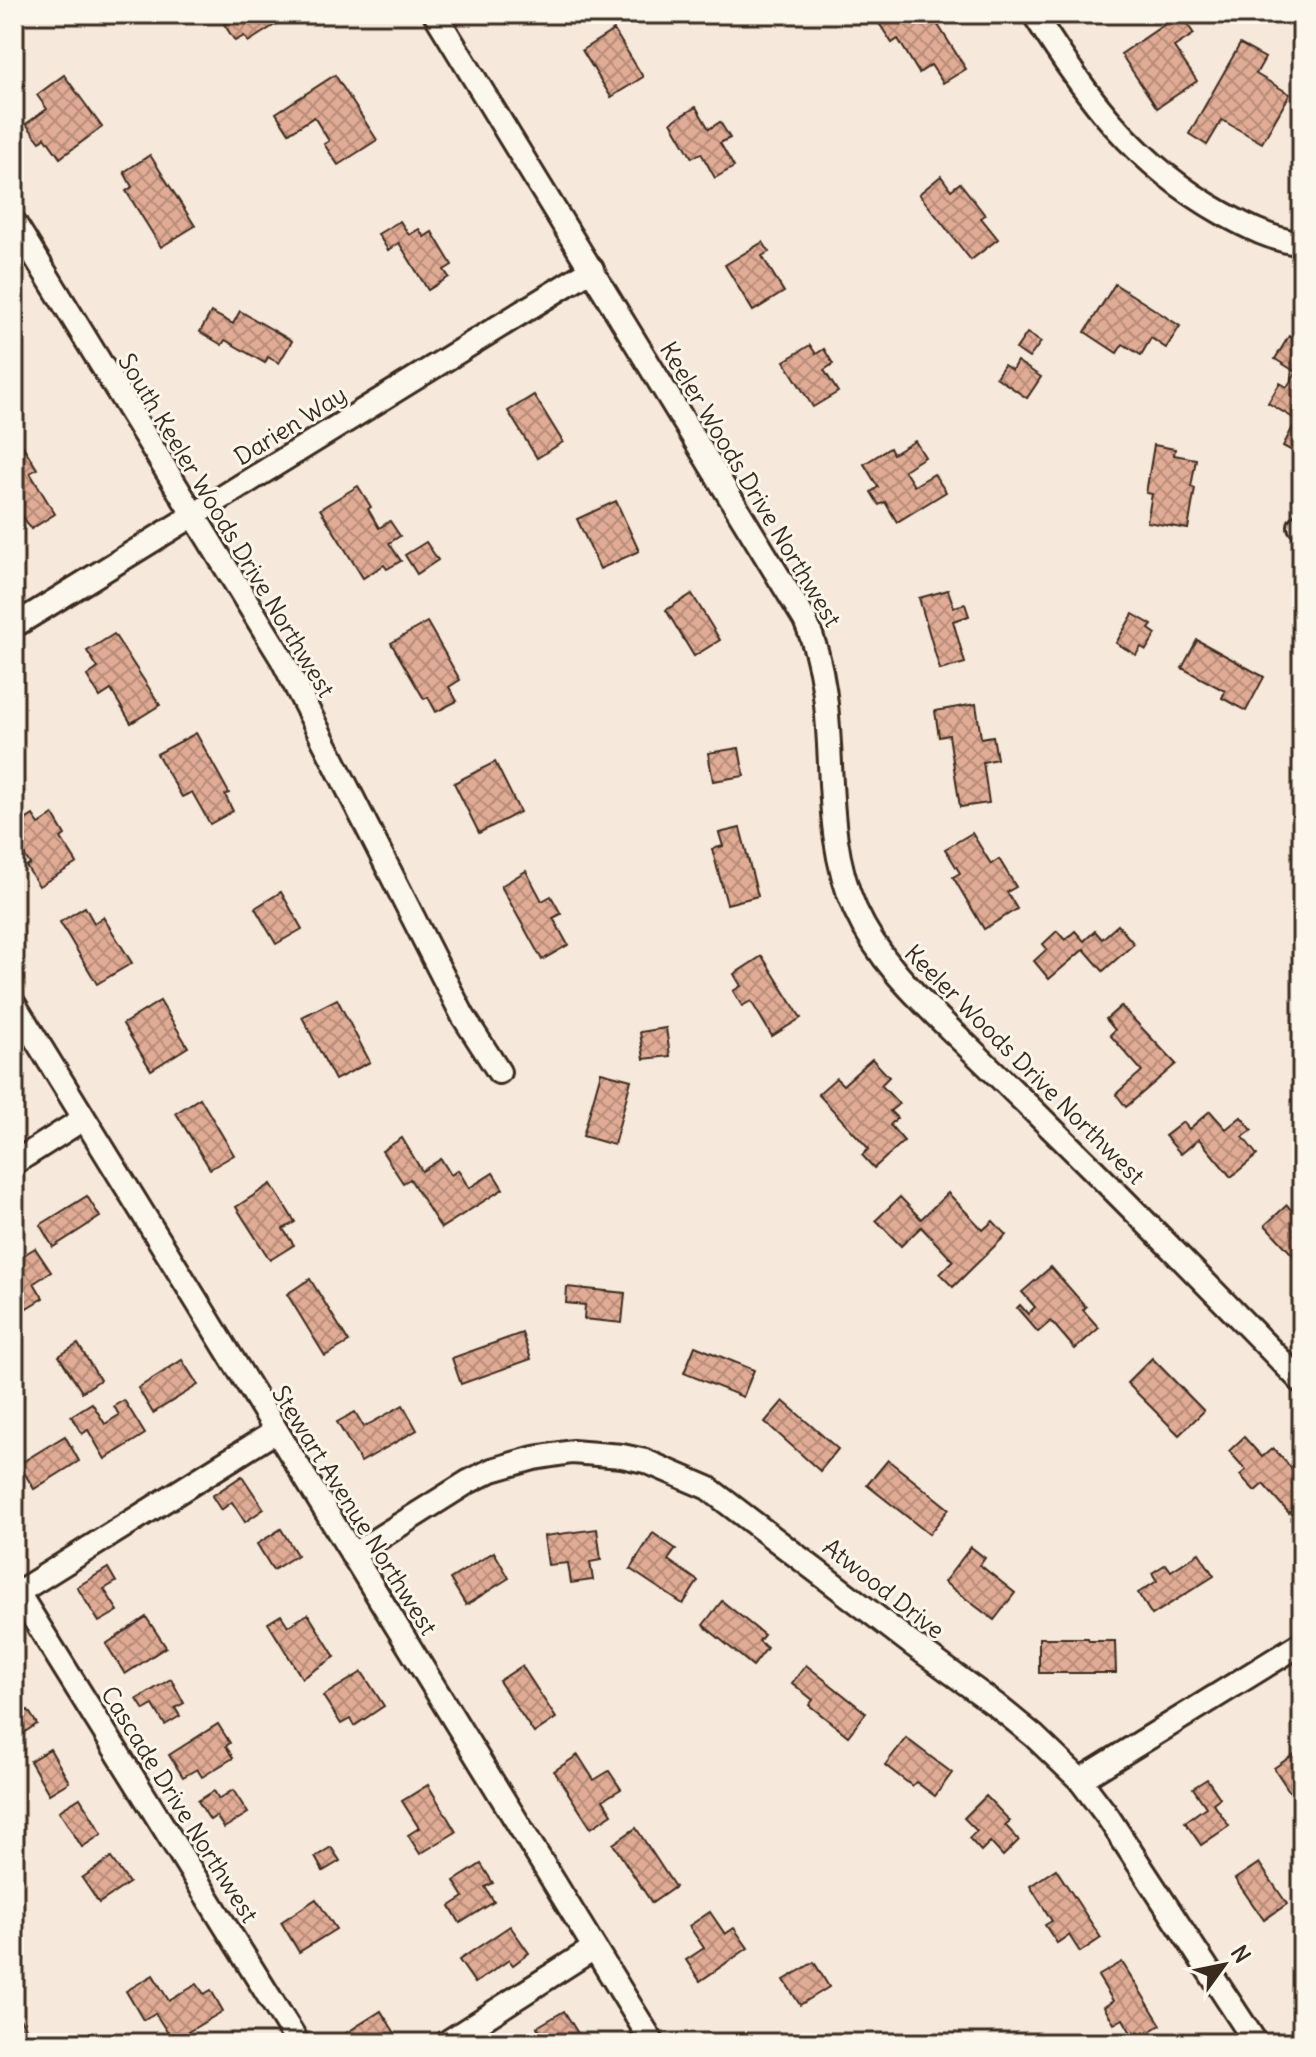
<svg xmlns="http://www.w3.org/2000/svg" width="1316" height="2057" font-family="Delius,sans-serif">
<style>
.building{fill:url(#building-cross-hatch);stroke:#3b2a1e;stroke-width:2}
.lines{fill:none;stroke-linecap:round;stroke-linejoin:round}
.minor-casing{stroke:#3b2a1e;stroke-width:28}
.minor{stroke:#fbf7ec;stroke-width:22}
.labels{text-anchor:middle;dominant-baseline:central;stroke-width:6;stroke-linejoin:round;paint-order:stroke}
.street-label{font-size:24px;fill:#3b2a1e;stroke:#fbf7ec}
</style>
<defs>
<pattern id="building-cross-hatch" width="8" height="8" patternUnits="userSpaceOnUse" patternTransform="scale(2)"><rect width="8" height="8" fill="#e1ac95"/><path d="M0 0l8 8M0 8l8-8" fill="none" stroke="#b88c79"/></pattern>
</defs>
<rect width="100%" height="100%" fill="#f6e8db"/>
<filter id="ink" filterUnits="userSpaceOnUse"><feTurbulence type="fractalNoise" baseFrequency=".0125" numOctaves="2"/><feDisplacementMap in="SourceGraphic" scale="16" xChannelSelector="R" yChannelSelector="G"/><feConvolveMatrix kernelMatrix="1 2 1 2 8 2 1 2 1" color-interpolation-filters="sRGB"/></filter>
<g filter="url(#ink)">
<g class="building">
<path d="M227,14H292L248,42L244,36L235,41L224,24L231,20Z"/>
<path d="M873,14H931L966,69L943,83L931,65L919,73L898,39L892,43Z"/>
<path d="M1180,14L1194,34L1174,47L1197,81L1157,108L1121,54Z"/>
<path d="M614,30L643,77L611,97L582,50Z"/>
<path d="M1240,44L1265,58L1256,74L1290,94L1262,143L1222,120L1207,145L1189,134Z"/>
<path d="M64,75L102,127L60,158L45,137L40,142L26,124L47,109L37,95Z"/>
<path d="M335,75L377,140L338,165L324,144L329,141L314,117L289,133L276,113Z"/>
<path d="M696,107L709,129L720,122L730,138L720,143L734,167L715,178L701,153L692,158L671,122Z"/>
<path d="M150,155L195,226L161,247L126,191L132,187L124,172Z"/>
<path d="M941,176L951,190L960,183L985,215L981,218L998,239L971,260L919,194Z"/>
<path d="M400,221L409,235L419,229L424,237L432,232L452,265L444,270L449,277L428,290L399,243L388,250L378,234Z"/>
<path d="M763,242L769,252L762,256L784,292L753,311L725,265Z"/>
<path d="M1115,284L1180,326L1166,348L1151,338L1141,355L1123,344L1117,353L1085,332Z"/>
<path d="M240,311L292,341L279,363L268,357L265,363L225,340L222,345L200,332L211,312L233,324Z"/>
<path d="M1027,333L1041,342L1029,358L1016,349Z"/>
<path d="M1289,336L1302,344V411L1297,420L1268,403L1280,383L1287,387L1296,372L1275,359Z"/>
<path d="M810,345L816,354L824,349L833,364L824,370L838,392L813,407L784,361Z"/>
<path d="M1017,361L1041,377L1027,398L996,377L1004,365L1012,370Z"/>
<path d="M534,395L563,442L537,458L508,411Z"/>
<path d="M1295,423L1302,426V456L1283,446Z"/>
<path d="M915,441L925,457L904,470L914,486L934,474L946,492L897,522L885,502L879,505L871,492L878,487L864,464L890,448L893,454Z"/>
<path d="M1154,445L1175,449L1174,455L1196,459L1191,487L1195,488L1188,529L1147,522L1152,494L1146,493Z"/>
<path d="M23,446L37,469L30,473L55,514L31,529L14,502V451Z"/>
<path d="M358,486L371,507L368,509L379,528L390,521L400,536L389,543L401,561L387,569L384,565L363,578L320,509Z"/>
<path d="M616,501L639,551L600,569L577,519Z"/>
<path d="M426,542L438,560L417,574L405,555Z"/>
<path d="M948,590L954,607L965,604L969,616L953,621L965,663L940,670L919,598Z"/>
<path d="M692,594L720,640L694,656L666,610Z"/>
<path d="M1133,614L1152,625L1149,629L1156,634L1146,650L1141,647L1136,655L1116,643Z"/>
<path d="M427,622L460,680L449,687L457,701L436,712L428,697L424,699L391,643Z"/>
<path d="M114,634L160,705L131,723L111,690L100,697L87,676L98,668L87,651Z"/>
<path d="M1197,640L1264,677L1246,711L1222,698L1225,691L1182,668Z"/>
<path d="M976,704L981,738L993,736L997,759L983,762L989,803L960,807L949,735L939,737L935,711Z"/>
<path d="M196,733L229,793L225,795L233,811L210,824L192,792L182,797L157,754Z"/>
<path d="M739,748L744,776L713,781L708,753Z"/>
<path d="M495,762L520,812L479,833L454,783Z"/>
<path d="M33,815L39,824L53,815L65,835L61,838L77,863L39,886L26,866L30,864L14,839V827Z"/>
<path d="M740,828L758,896L727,904L712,849L723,846L719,833Z"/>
<path d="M972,833L991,864L999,859L1016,887L1007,892L1017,909L984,929L953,877L960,873L945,849Z"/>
<path d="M526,871L542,901L551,896L561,914L553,918L568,945L542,960L501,886Z"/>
<path d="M281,892L302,929L276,944L255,908Z"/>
<path d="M85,907L94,923L103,917L132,963L97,984L60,922Z"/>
<path d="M1118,925L1134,944L1103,971L1084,949L1049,979L1034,961L1047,949L1043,944L1057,931L1065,940L1075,931L1084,941L1095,931L1102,939Z"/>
<path d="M762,956L801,1018L772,1036L751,1001L742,1006L733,991L741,986L734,974Z"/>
<path d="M337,999L370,1062L335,1080L302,1017Z"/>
<path d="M160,1001L188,1047L151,1070L123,1024Z"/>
<path d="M1121,1006L1176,1064L1126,1107L1116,1094L1142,1071L1110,1035L1115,1030L1106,1019Z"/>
<path d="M666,1028L670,1056L644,1059L640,1032Z"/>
<path d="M872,1059L889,1077L881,1085L899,1104L890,1111L897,1118L890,1125L904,1141L874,1168L862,1155L869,1149L818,1094L836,1078L843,1085Z"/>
<path d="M601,1072L631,1080L614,1145L583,1136Z"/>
<path d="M200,1098L234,1155L210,1169L176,1113Z"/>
<path d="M1210,1111L1226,1129L1241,1117L1252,1130L1243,1137L1257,1155L1231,1177L1199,1139L1181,1154L1165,1136L1183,1122L1189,1129Z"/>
<path d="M402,1138L422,1171L441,1159L451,1175L458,1170L469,1188L493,1173L503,1189L441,1228L410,1179L403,1183L382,1151Z"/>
<path d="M271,1184L295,1222L283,1229L294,1245L270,1260L236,1207Z"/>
<path d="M948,1193L983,1230L993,1221L1006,1235L953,1287L940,1274L953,1261L921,1227L901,1246L876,1220L900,1197L921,1219Z"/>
<path d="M87,1196L100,1217L53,1247L40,1225Z"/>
<path d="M1287,1205L1302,1222V1265L1265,1225Z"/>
<path d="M35,1248L51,1272L34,1283L43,1298L25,1309L14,1295V1261Z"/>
<path d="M1051,1267L1086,1307L1083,1310L1099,1328L1075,1349L1051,1321L1038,1332L1017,1308L1020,1305L1028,1314L1035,1307L1022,1292Z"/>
<path d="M310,1279L349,1342L325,1356L287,1294Z"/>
<path d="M567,1287L625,1293L622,1323L584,1319L585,1305L566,1303Z"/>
<path d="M522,1333L531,1359L461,1384L452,1358Z"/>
<path d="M78,1344L100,1380L82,1392L59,1356Z"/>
<path d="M695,1346L754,1370L743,1397L684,1373Z"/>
<path d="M1152,1358L1204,1411L1179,1435L1127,1383Z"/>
<path d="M182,1360L198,1385L153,1413L138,1388Z"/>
<path d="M124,1400L145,1434L105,1459L88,1430L82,1434L71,1416L92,1403L105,1424L119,1415L114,1406Z"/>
<path d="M783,1401L838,1449L820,1471L765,1422Z"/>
<path d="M403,1405L417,1430L361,1462L337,1422L355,1412L364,1427Z"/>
<path d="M65,1436L79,1461L34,1489L19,1464Z"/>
<path d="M1244,1437L1262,1457L1273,1448L1302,1480V1502L1289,1513L1263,1484L1255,1491L1240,1475L1246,1470L1229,1451Z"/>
<path d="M888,1460L949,1509L929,1534L867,1485Z"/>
<path d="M242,1476L264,1509L245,1522L232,1502L221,1510L212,1496Z"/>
<path d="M281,1529L297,1555L273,1570L257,1544Z"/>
<path d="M597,1529L601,1560L590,1562L593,1580L571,1583L568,1563L548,1565L544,1536Z"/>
<path d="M653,1533L676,1549L668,1560L698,1581L683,1604L630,1569Z"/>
<path d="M971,1547L985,1558L980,1565L1015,1593L994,1620L944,1582Z"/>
<path d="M494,1552L509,1578L466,1605L450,1579Z"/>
<path d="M1199,1553L1214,1576L1152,1615L1138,1593L1157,1581L1152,1573L1166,1564L1171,1571Z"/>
<path d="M108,1568L116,1582L104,1589L118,1611L99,1622L77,1587Z"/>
<path d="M722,1601L764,1635L759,1641L767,1648L753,1666L703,1625Z"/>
<path d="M308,1614L335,1657L302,1678L268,1623L281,1615L288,1626Z"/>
<path d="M146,1617L166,1647L125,1674L106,1644Z"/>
<path d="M1039,1638H1088L1089,1641H1115L1116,1673H1039Z"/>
<path d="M806,1665L866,1713L848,1736L809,1705L813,1700L792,1683Z"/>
<path d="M522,1666L556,1718L534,1733L499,1681Z"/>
<path d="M362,1672L384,1706L354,1726L350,1719L341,1724L323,1696Z"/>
<path d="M171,1679L184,1703L175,1708L180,1716L165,1725L153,1705L144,1710L137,1699Z"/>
<path d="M14,1704L21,1715L28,1710L37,1724L14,1739Z"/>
<path d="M218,1724L230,1743L226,1746L233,1758L202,1777L197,1769L183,1777L169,1755Z"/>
<path d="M906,1738L952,1773L935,1796L916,1782L912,1786L885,1765Z"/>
<path d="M50,1749L69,1782L49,1794L30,1761Z"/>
<path d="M1302,1749V1808L1301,1809L1274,1768Z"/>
<path d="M578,1755L594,1780L609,1771L621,1789L603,1800L612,1814L591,1828L554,1771Z"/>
<path d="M1207,1779L1220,1798L1213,1803L1229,1826L1201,1845L1185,1822L1206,1807L1193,1788Z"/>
<path d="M428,1785L456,1832L420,1854L408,1835L419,1828L402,1801Z"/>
<path d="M233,1790L248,1813L224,1828L216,1816L210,1820L198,1801L214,1791L219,1799Z"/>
<path d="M986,1796L1010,1821L1005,1825L1019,1840L1003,1856L990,1842L981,1851L969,1838L977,1831L964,1818Z"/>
<path d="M80,1798L102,1834L82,1847L59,1811Z"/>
<path d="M636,1828L675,1887L652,1903L613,1844Z"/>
<path d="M331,1847L340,1861L323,1871L315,1857Z"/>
<path d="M111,1858L129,1883L99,1903L82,1878Z"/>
<path d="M1259,1863L1287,1904L1264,1920L1235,1879Z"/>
<path d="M481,1864L493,1883L485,1887L494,1902L460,1923L450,1906L464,1897L454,1881Z"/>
<path d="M1056,1869L1101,1938L1080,1952L1069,1935L1057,1943L1045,1925L1052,1921L1030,1886Z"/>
<path d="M316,1899L336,1929L299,1952L281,1922Z"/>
<path d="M710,1912L725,1934L734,1928L748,1948L700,1981L686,1960L704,1948L689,1926Z"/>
<path d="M510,1926L529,1953L513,1965L509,1960L475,1983L459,1960Z"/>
<path d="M814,1962L829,1987L800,2005L784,1980Z"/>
<path d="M1122,1962L1161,2025L1135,2040L1123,2019L1114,2024L1104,2007L1113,2001L1098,1976Z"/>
<path d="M153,1975L169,2001L197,1984L204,1994L211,1990L223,2011L173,2041L155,2013L143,2020L126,1991Z"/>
<path d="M381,2011L398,2038L391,2043H348L343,2035Z"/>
<path d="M564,2011L584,2043H547L537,2027Z"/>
<path d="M15,2012L27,2029L14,2038V2013Z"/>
</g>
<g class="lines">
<g class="minor-casing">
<g id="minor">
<path d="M435,14L805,620C846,711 814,817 855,909C878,960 917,997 956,1035C988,1066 1020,1097 1051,1128C1136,1211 1219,1297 1302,1382"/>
<path d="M1034,14C1086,97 1135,164 1222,213C1247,227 1273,240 1302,244"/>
<path d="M14,222L282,659L463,1016L499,1072"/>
<path d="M1300,526L1302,525"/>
<path d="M14,626L592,269"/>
<path d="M14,1004L653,2043"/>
<path d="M14,1163L83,1119"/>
<path d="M352,1555L468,1482L492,1470L534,1458L572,1452L622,1456L645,1461L708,1488L912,1644L996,1705L1034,1736L1080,1780L1108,1817L1256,2043"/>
<path d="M18,1593L298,2043"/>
<path d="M14,1595L276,1431"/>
<path d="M1080,1780L1302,1643"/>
<path d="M446,2043L594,1948"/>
</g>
</g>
<use href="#minor" class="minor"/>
</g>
</g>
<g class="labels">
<g class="street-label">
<text transform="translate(290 425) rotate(-32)">Darien Way</text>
<text transform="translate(751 484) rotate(59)">Keeler Woods Drive Northwest</text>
<text transform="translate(227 525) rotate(59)">South Keeler Woods Drive Northwest</text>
<text transform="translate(1025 1064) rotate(45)">Keeler Woods Drive Northwest</text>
<text transform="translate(355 1510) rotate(58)">Stewart Avenue Northwest</text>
<text transform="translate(884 1588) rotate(38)">Atwood Drive</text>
<text transform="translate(180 1804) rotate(58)">Cascade Drive Northwest</text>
</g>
</g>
<rect width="1316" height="2057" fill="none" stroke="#fbf7ec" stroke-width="48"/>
<rect x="24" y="24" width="1268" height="2009" fill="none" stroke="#3b2a1e" stroke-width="3" filter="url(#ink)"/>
<g transform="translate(1224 1965) rotate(57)" stroke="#fbf7ec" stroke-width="6" paint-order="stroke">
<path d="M0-6L14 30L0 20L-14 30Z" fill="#3b2a1e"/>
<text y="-12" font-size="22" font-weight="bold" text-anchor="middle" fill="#3b2a1e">N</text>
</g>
</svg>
